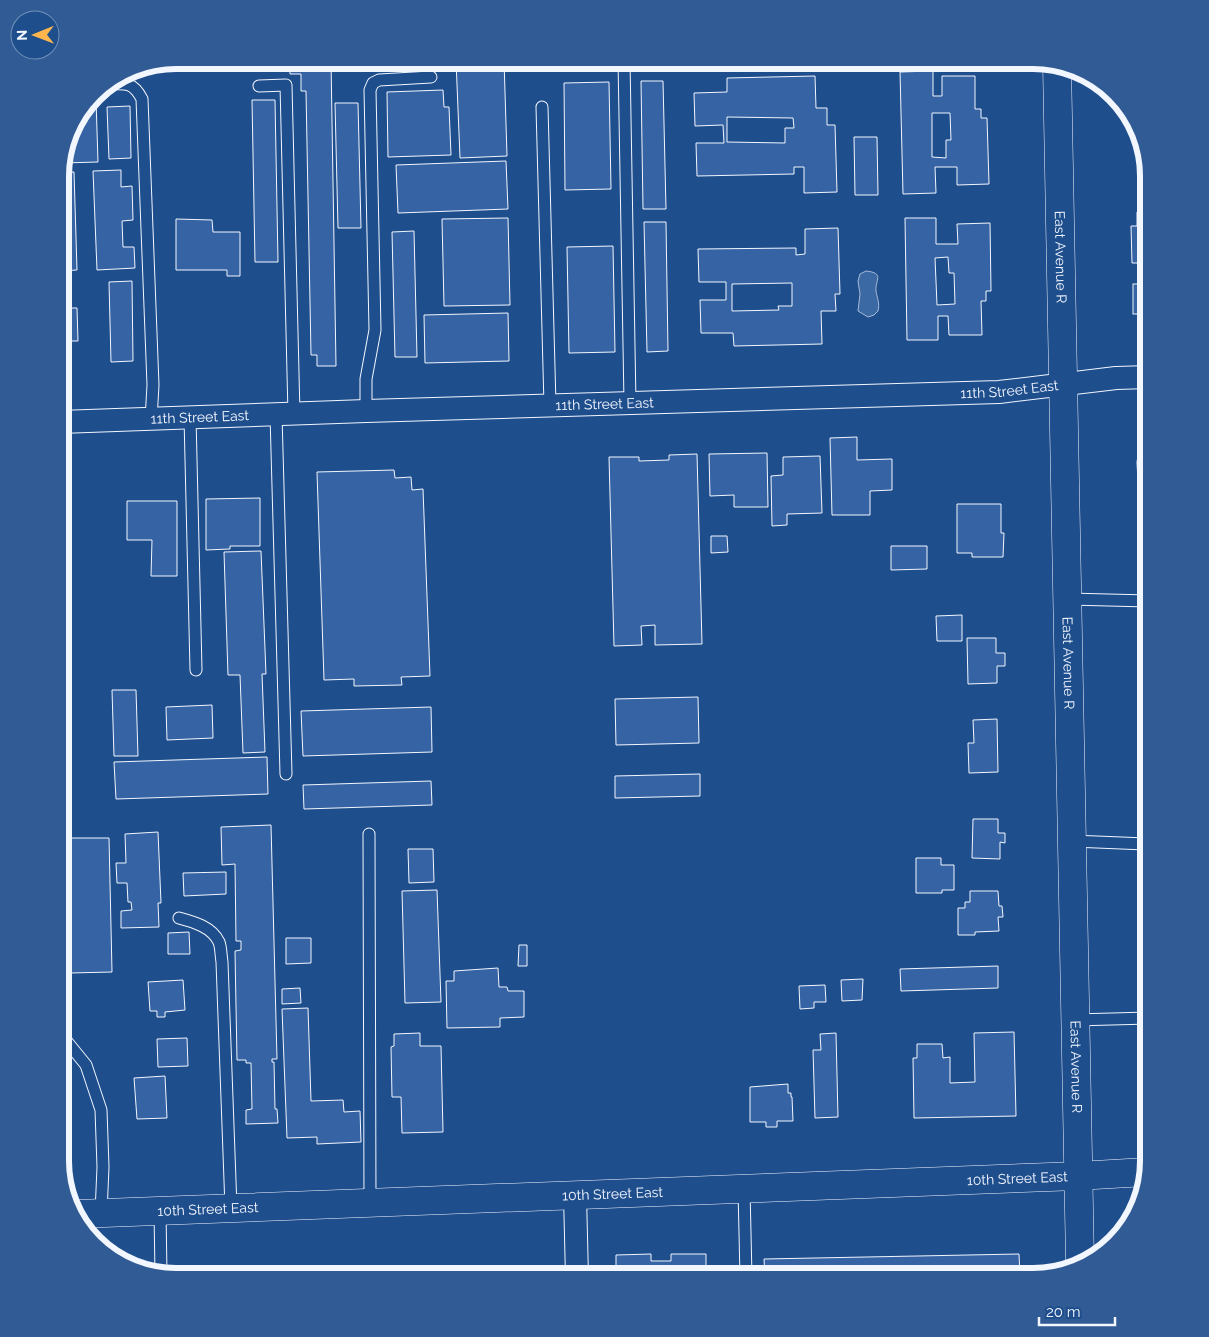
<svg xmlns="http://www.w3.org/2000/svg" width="1209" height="1337" font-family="Raleway,sans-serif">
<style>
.water{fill:#3b69a3;stroke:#a8bbd7}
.building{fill:#3563a3;stroke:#f2f6ff;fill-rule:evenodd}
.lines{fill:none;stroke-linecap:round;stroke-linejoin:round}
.lane-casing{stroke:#f2f6ff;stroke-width:13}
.street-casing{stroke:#f2f6ff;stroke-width:24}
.secondary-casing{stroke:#f2f6ff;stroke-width:29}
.lane{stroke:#1f4e8c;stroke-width:11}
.street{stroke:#1f4e8c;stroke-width:22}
.secondary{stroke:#1f4e8c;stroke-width:28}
.labels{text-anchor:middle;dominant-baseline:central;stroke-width:4;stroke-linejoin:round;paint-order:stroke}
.street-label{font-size:14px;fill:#f2f6ff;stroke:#1f4e8c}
.rim{fill:none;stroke:#f2f6ff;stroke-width:6}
</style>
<rect width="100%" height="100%" fill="#1f4e8c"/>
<path class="water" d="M866,271C885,273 875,280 876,291C877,298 880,303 878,311L874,315L868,317L858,311L860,294L858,281L860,274Z"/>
<g class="building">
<rect x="252" y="60" width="32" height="9"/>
<path d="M290,60H331L336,366H317V355H311L306,91H301V74H290Z"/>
<path d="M456,60H504L507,156L460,158Z"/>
<path d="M933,71V96H942V76H975V109H981V118H987L989,184L957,185V167H935L936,193L903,194L900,72ZM932,113H950L951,140H946V158L932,157Z"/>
<path d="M815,76L816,108H827V125H835L837,192L804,193V167H794V174L697,176L696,143H724L723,125L695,126L694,93L727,92V78ZM727,117L793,118L794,128H785V143L727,142Z"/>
<path d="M641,81H663L666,209H643Z"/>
<path d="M609,82L611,189L565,190L564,83Z"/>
<path d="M443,90L444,107H449L451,155L388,157L387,92Z"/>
<path d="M92,99H96L98,162L62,163L72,124Z"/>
<path d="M252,100H275L278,262H255Z"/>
<path d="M335,103H358L361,228H338Z"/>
<path d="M130,106L131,158L109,159L107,107Z"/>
<path d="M854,137H877L878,195H855Z"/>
<path d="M506,161L508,209L398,213L396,165Z"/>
<path d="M1142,166H1146L1149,176V195H1142Z"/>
<path d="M121,170V187L132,186L133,220L122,221L123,247H134L135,268L97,270L93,171Z"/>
<path d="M60,172H74L77,270L60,271Z"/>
<path d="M1137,212H1149V263H1132L1131,226H1137Z"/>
<path d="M508,218L510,305L444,306L442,219Z"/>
<path d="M905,218H936V244H958L957,224L990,223L991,291H986V301H981L982,335H949L948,316H938V340H907ZM948,257L949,273H954L955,304L937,305L935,258Z"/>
<path d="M176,219L212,220L213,232H240V276H227V270H176Z"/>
<path d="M644,222H666L668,351L647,352Z"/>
<path d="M838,228L840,294H835L836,311H821L822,344L734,346L733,333H701L700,300H726V282H699L698,249L796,248V255L805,254V229ZM792,283V306H778L779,310L732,311V284Z"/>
<path d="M414,231L417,357H395L392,232Z"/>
<path d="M613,246L615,352L569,353L567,247Z"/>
<path d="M132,281L133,361L111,362L109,282Z"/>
<rect x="1133" y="284" width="16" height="30"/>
<path d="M60,308H77L78,341H60Z"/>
<path d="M508,313L509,361L425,363L424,315Z"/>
<path d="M857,437V460L892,459V490L870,491V515H832L830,438Z"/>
<path d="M1143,442H1149V481L1138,482L1137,462L1138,456H1143Z"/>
<path d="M767,453L768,507H734V495L710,496L709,454Z"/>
<path d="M697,454L702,644L655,645V625L641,626L642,645L614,646L609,457H639V461L669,460V455Z"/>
<path d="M820,456L822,513L787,514V525L772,526L771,476L783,475V457Z"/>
<path d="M394,470L395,478L411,477L412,490L423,489L430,676L401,677L402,685L354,686V679L324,680L317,472Z"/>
<path d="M260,498V546H230V549L206,550V499Z"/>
<path d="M127,501H177V576H151L152,540H127Z"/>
<path d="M957,504H1001V533H1004L1003,557H972V553H957Z"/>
<path d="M1149,505V549H1140V521H1144V506Z"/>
<path d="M711,536H727L728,552L711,553Z"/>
<path d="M891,546H927V569L891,570Z"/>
<path d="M261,551L266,674H262L265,752L243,753L240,675H228L224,552Z"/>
<path d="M962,615V641H937L936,616Z"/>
<path d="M967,638H996V653H1005V666H997V683L968,684Z"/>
<path d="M1139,647H1149V688H1145L1144,650H1139Z"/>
<path d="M112,690H136L138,756H114Z"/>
<path d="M698,697L699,743L616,745L615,699Z"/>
<path d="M1146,700H1149V792Z"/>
<path d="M212,705L213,738L167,740L166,707Z"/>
<path d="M431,707L432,752L303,756L301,711Z"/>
<path d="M997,719L998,772L969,773L968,743H974L973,720Z"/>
<path d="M267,757L268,794L116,799L114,762Z"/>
<path d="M700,774V796L615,798V776Z"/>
<path d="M431,781L432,805L304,809L303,785Z"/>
<path d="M973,819H998V833H1005V843L1000,842V859L972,858Z"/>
<path d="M271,825L277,1059H272V1062H274L275,1109H277L278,1123L246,1124V1110L252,1109L251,1063H246V1060H237L235,951L241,950V941H236L235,864L222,865L221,827Z"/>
<path d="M158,832L161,903H158L159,927L121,928V911L132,910L131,902H128L127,883H117L116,863H126L125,834Z"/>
<path d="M67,838H109L112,972L70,973Z"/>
<path d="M408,849H433L434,882L409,883Z"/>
<path d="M916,858H941V865H954V890H942V893H916Z"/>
<path d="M226,872V894L184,896L183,873Z"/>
<path d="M437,890L441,1002L405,1003L402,891Z"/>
<path d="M970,891H998L999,906H1002L1003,917H998L999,931L975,932V935H958V908H965V902H970Z"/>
<path d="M189,932L190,954H168V933Z"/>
<path d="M286,938H311V963L286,964Z"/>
<path d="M519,945H527V966H518Z"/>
<path d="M998,966V988L901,991L900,969Z"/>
<path d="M498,968L499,987H507L508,991H524V1017L500,1018V1027L447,1028L446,981H454V971Z"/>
<path d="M863,979L862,1000L842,1001L841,980Z"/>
<path d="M183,980L185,1010L165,1012V1017H157V1011H150L148,982Z"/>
<path d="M825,985L826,1002H814V1008L800,1009L799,986Z"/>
<path d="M300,988L301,1003L282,1004V989Z"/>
<path d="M308,1008L311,1101L343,1100L344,1112L360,1111L361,1142L317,1144V1137L287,1138L282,1009Z"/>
<path d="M1014,1032L1016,1116L914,1118L913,1058H917V1044H942L943,1058L950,1057V1083L975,1082L974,1033Z"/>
<path d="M420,1033V1046H441L443,1132L402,1133L401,1097H392L391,1047L394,1046V1034Z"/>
<path d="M836,1033L838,1117L815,1118L813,1050H821L820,1034Z"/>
<path d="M187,1038L188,1066L158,1067L157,1039Z"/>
<path d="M165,1076L167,1118L137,1119L134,1078Z"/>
<path d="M788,1084V1093H791V1097H792L793,1121H777V1127H766V1122H750V1087Z"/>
<path d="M651,1254V1261H671V1254H706V1277H616V1255Z"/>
<path d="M1019,1254L1020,1277H765L764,1259Z"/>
<path d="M213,1267L214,1277H174V1268Z"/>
<path d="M550,1269V1277H462V1271Z"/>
<rect x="711" y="1269" width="21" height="8"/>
</g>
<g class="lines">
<g class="lane-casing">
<g id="lane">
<path d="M624,60L630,403"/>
<path d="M108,84C126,83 133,82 142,99L153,385L151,420"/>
<path d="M259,86L286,85L294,414"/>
<path d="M542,107L550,405"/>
<path d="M366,411V379L375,330L370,90L373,83L379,80L431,77"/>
<path d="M276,415L286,774"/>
<path d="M190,417L196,670"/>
<path d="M1068,599L1149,601"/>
<path d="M369,834L370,1203"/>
<path d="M1072,841L1146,844L1149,848"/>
<path d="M179,918C194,922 212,927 219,942C221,947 221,956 222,962L231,1208"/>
<path d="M1074,1020L1149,1018"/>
<path d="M60,1033L86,1065L101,1110L103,1167L101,1213"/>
<path d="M744,1189L746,1277"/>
<path d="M160,1211L161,1274"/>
</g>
</g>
<g class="street-casing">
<g id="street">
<path id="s1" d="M60,422L366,411L999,392L1116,378L1149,377"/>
<path d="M575,1195L577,1277"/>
</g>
</g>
<g class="secondary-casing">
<g id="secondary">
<path id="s2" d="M1057,65L1080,1261"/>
<path id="s3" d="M78,1214L1077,1176L1146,1172"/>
</g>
</g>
<use href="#lane" class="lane"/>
<use href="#street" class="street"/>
<use href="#secondary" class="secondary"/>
</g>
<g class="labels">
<g class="street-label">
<text stroke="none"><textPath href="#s2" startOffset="192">East Avenue R</textPath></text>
<text stroke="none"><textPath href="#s1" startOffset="950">11th Street East</textPath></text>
<text stroke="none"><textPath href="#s1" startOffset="545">11th Street East</textPath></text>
<text stroke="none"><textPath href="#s1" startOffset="140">11th Street East</textPath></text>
<text stroke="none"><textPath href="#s2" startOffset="598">East Avenue R</textPath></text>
<text stroke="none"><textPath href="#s2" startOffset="1002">East Avenue R</textPath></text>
<text stroke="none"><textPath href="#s3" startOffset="940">10th Street East</textPath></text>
<text stroke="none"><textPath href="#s3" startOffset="535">10th Street East</textPath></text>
<text stroke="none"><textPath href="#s3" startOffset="130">10th Street East</textPath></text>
</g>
</g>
<path d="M0 0H1209V1337H0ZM176 69H1033A107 107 0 0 1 1140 176V1161A107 107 0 0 1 1033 1268H176A107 107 0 0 1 69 1161V176A107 107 0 0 1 176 69Z" fill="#305b95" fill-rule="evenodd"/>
<path class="rim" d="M176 69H1033A107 107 0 0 1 1140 176V1161A107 107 0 0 1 1033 1268H176A107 107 0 0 1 69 1161V176A107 107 0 0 1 176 69Z"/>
<g transform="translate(35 35) rotate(269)"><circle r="24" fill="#1f4e8c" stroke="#7391ba"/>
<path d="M0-4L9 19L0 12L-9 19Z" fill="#ffb74d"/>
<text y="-8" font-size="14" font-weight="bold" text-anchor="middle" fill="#f2f6ff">N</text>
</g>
<path d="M1039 1317v8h76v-8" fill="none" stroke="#f2f6ff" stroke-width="2.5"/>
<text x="1046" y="1317" font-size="15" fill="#f2f6ff" stroke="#1f4e8c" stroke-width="4" paint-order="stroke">20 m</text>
</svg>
